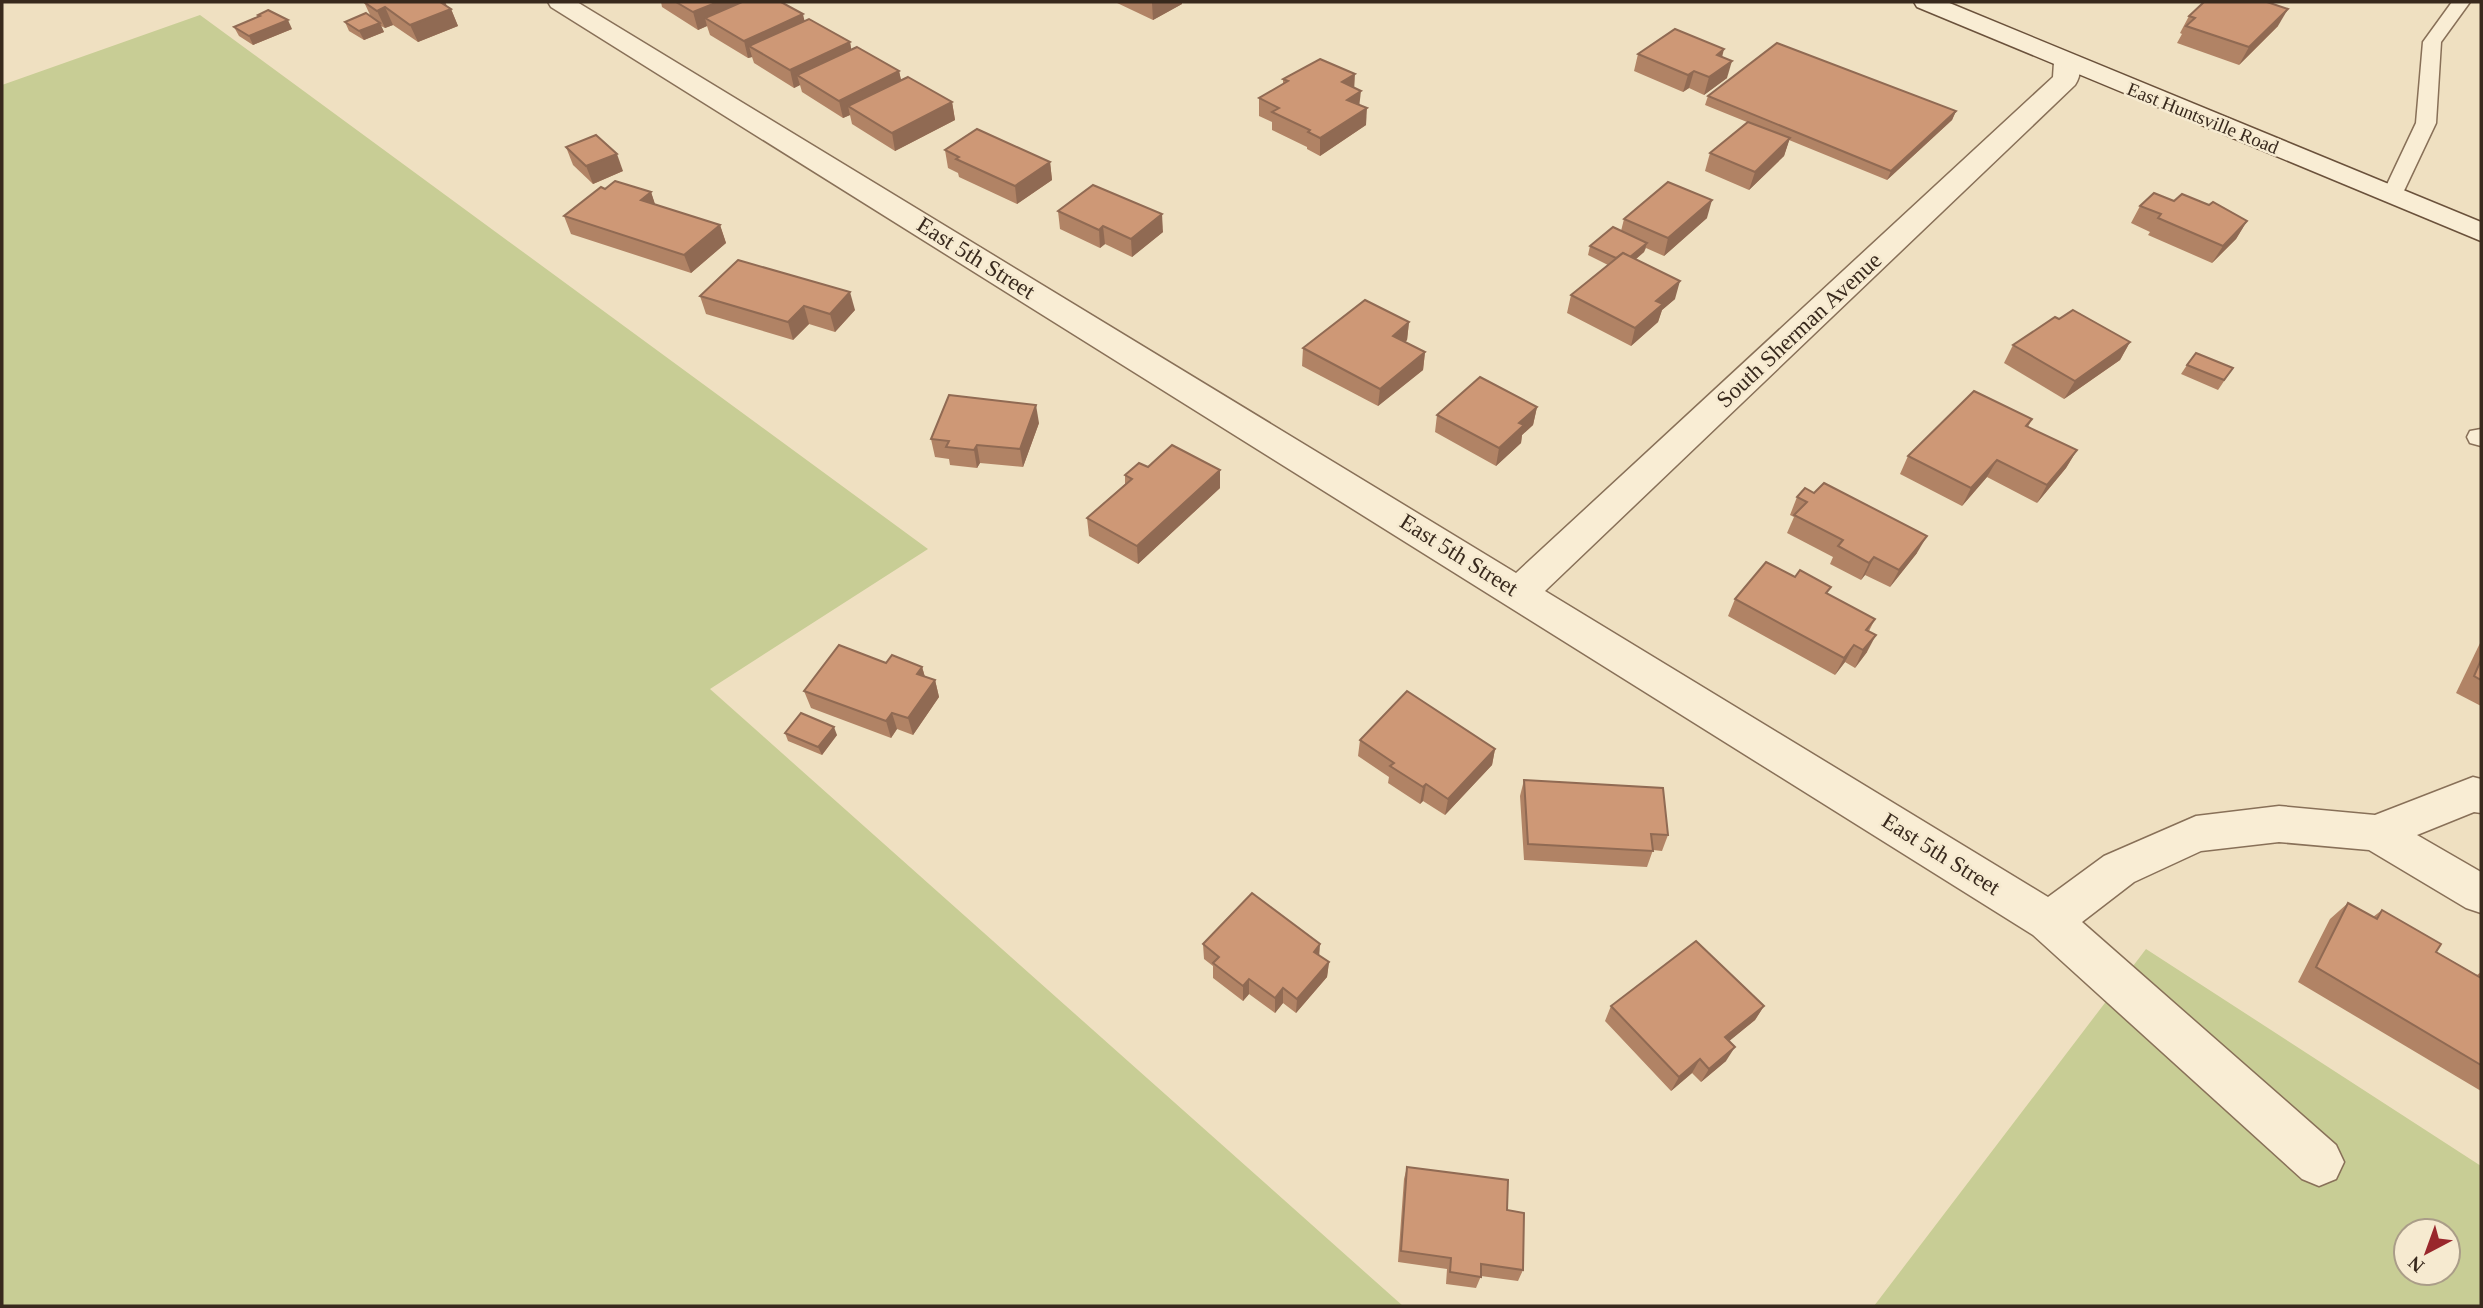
<svg xmlns="http://www.w3.org/2000/svg" width="2483" height="1308" font-family="'Times New Roman',serif">
<style>
.green{fill:#c8cd95;fill-rule:evenodd}
.lines{fill:none;stroke-linecap:round;stroke-linejoin:round}
.lane-casing{stroke:#887058;stroke-width:3}
.street-casing{stroke:#887058;stroke-width:3}
.secondary-casing{stroke:#6a513b;stroke-width:3}
.lane{fill:#f9edd4;fill-rule:evenodd}
.street{fill:#f9edd4;fill-rule:evenodd}
.secondary{fill:#f9edd4;fill-rule:evenodd}
.wall{fill:#b18365}
.shaded-wall{fill:#906a53}
.building{fill:#ce9876;stroke:#906a53;stroke-width:2}
.labels{text-anchor:middle;dominant-baseline:central;stroke-width:5;stroke-linejoin:round;paint-order:stroke}
.far-street-label{font-size:19px;fill:#38291d;stroke:#f6ead0}
.street-label{font-size:23px;fill:#38291d;stroke:#f6ead0}
</style>
<rect width="100%" height="100%" fill="#efe0c1"/>
<g class="green">
<path d="M200,15L928,549L710,689L1403,1306H2V85Z"/>
<path d="M2146,949L2481,1166V1306H1874ZM2406,1231H2448V1273H2406Z"/>
</g>
<g class="lines">
<g class="lane-casing">
<g id="lane">
<path d="M2452,2H2470L2441,42L2436,123L2402,195L2399,199H2385L2382,195L2416,123L2423,42Z"/>
<path d="M2481,429V446L2470,443L2467,437L2470,431Z"/>
</g>
</g>
<g class="street-casing">
<path id="street" d="M548,2H577L1516,573L2053,77L2054,62L2058,56L2067,54L2076,56C2082,65 2081,76 2075,85L1545,591L2048,897L2104,856L2196,816L2279,806L2375,815L2473,777L2481,779V813L2474,812L2417,835L2481,872V913L2466,908L2369,850L2279,842L2201,851L2134,882L2082,922L2336,1145L2344,1162L2336,1179L2319,1186L2302,1179L2033,935L551,7Z"/>
</g>
<g class="secondary-casing">
<path id="secondary" d="M1914,2H1947L2481,222V241L1917,7Z"/>
</g>
<use href="#lane" class="lane"/>
<use href="#street" class="street"/>
<use href="#secondary" class="secondary"/>
</g>
<g class="wall">
<path d="M364,2H445L447,6L451,9L458,26L418,42L393,25L385,28L381,26L384,32L364,40L349,31L345,22L371,17Z"/>
<path d="M661,2H781L805,21L850,42L851,50L899,71L901,80L952,102L955,120L895,151L852,124L850,115L843,118L802,92L800,85L794,88L754,63L752,57L748,58L710,35L707,26L698,30L662,7Z"/>
<path d="M1115,2H1182V4L1153,20Z"/>
<path d="M258,15L292,29L253,45L239,36L234,27L259,17Z"/>
<path d="M2189,16L2278,26L2239,65L2177,43L2182,34L2180,33Z"/>
<path d="M1638,54L1722,57L1727,78L1704,95L1689,88L1683,92L1634,71Z"/>
<path d="M1283,79L1354,88L1366,125L1320,156L1307,149V147L1272,130V122L1259,116V98L1283,84Z"/>
<path d="M1708,96L1956,111L1952,120L1887,180L1789,140L1784,156L1749,190L1705,171L1710,153L1747,122L1705,105Z"/>
<path d="M566,147L623,171L593,184L573,165Z"/>
<path d="M945,150L1050,162L1052,180L1017,204L959,177L958,173L948,168Z"/>
<path d="M605,189L651,192L655,205L720,225L726,243L691,273L571,234L564,216Z"/>
<path d="M2174,201L2247,221L2236,239L2212,263L2148,235L2150,232L2131,223L2140,206Z"/>
<path d="M1058,211L1163,232L1132,257L1105,244L1100,248L1060,229Z"/>
<path d="M1707,218L1664,256L1646,248L1644,252L1636,259L1675,299L1662,310L1658,322L1631,346L1567,313L1571,295L1608,265L1588,255L1590,246L1621,231L1624,219Z"/>
<path d="M700,296L855,310L835,332L809,324L793,340L706,314Z"/>
<path d="M2059,319L2130,342L2120,360L2064,399L2004,363L2013,345Z"/>
<path d="M1409,322L1407,340L1405,342L1425,352L1423,370L1378,406L1302,366L1303,348Z"/>
<path d="M2187,365L2233,368L2218,390L2181,374Z"/>
<path d="M1537,407L1533,425L1522,435L1521,443L1496,466L1435,432L1437,415Z"/>
<path d="M2032,419L2028,427L2077,450L2066,468L2037,503L1987,477L1962,506L1900,474L1908,456Z"/>
<path d="M1039,423L1023,467L980,463L977,468L950,465L949,459L935,457L931,439Z"/>
<path d="M1148,467L1220,470V488L1138,564L1089,536L1087,518L1125,484V475Z"/>
<path d="M1797,497L1917,553L1890,587L1865,575L1861,580L1830,564L1833,557L1787,533L1794,517L1790,515Z"/>
<path d="M1828,594L1875,619L1869,631L1867,652L1855,668L1845,662L1835,675L1728,616L1735,599Z"/>
<path d="M2481,641V706L2456,693Z"/>
<path d="M886,663L922,667L925,677L935,680L939,697L913,735L897,729L891,738L811,708L804,691Z"/>
<path d="M785,733L837,735L822,755L788,741Z"/>
<path d="M1360,740L1495,749L1492,765L1445,815L1423,801L1420,804L1388,783L1389,777L1358,756Z"/>
<path d="M1524,780L1668,835L1662,851L1653,850L1647,867L1524,860L1520,796Z"/>
<path d="M2348,903L2373,917L2382,910L2436,952L2477,975L2481,972V1091L2298,982L2330,919Z"/>
<path d="M1203,944L1319,956L1329,962L1327,977L1296,1013L1283,1003L1275,1013L1249,994L1243,1001L1213,978V966L1204,959Z"/>
<path d="M1611,1006H1764L1755,1020L1729,1041L1726,1061L1701,1082L1692,1073L1671,1091L1605,1021Z"/>
<path d="M1407,1167L1507,1210L1523,1270L1518,1281L1481,1276L1476,1288L1446,1284L1447,1269L1398,1262L1404,1179Z"/>
</g>
<g class="shaded-wall">
<path d="M438,2H445L448,10L451,9L458,26L418,42L410,25Z"/>
<path d="M718,2H756L705,18L707,26L698,30L693,12Z"/>
<path d="M1154,2H1182V4L1153,20L1152,3Z"/>
<path d="M385,7L393,25L385,28L377,11Z"/>
<path d="M2288,9L2278,26L2239,65L2249,47Z"/>
<path d="M803,14L807,32L749,46L752,57L748,58L744,41Z"/>
<path d="M288,20L292,29L253,45L249,36Z"/>
<path d="M380,23L384,32L364,40L359,31Z"/>
<path d="M850,42L853,59L797,75L800,85L794,88L790,70Z"/>
<path d="M1724,49L1720,66L1717,55Z"/>
<path d="M1732,61L1727,78L1704,95L1709,77Z"/>
<path d="M899,71L903,89L848,106L850,115L843,118L839,101Z"/>
<path d="M1694,71L1689,88L1683,92L1688,75Z"/>
<path d="M1355,74L1354,92L1342,82Z"/>
<path d="M1361,91L1359,108L1347,100Z"/>
<path d="M952,102L955,120L895,151L892,133Z"/>
<path d="M1367,108L1366,125L1320,156V138Z"/>
<path d="M1956,111L1952,120L1887,180L1891,171Z"/>
<path d="M1790,138L1784,156L1749,190L1755,172Z"/>
<path d="M617,154L623,171L593,184L586,166Z"/>
<path d="M1050,162L1052,180L1017,204L1015,186Z"/>
<path d="M651,192L657,210L641,200Z"/>
<path d="M1712,200L1707,218L1664,256L1668,238Z"/>
<path d="M1162,214L1163,232L1132,257L1131,239Z"/>
<path d="M2247,221L2236,239L2212,263L2223,246Z"/>
<path d="M720,225L726,243L691,273L684,255Z"/>
<path d="M1103,226L1105,244L1100,248L1099,230Z"/>
<path d="M1647,243L1644,252L1622,271L1624,262Z"/>
<path d="M1680,281L1675,299L1662,310L1658,322L1631,346L1635,328L1656,301Z"/>
<path d="M850,292L855,310L835,332L830,314Z"/>
<path d="M804,306L809,324L793,340L788,322Z"/>
<path d="M1409,322L1407,340L1391,354L1393,336Z"/>
<path d="M2130,342L2120,360L2064,399L2075,381Z"/>
<path d="M1425,352L1423,370L1378,406L1380,389Z"/>
<path d="M1036,405L1039,423L1023,467L1020,449Z"/>
<path d="M1537,407L1533,425L1522,435L1521,443L1496,466L1499,448L1519,423Z"/>
<path d="M977,445L980,463L977,468L974,450Z"/>
<path d="M2077,450L2066,468L2037,503L2047,485Z"/>
<path d="M1997,460L1987,477L1962,506L1971,488Z"/>
<path d="M1220,470V488L1138,564L1137,546Z"/>
<path d="M1927,536L1917,553L1890,587L1899,570Z"/>
<path d="M1874,557L1865,575L1861,580L1869,563Z"/>
<path d="M1876,635L1867,652L1855,668L1863,650Z"/>
<path d="M1854,645L1845,662L1835,675L1844,658Z"/>
<path d="M922,667L927,684L917,674Z"/>
<path d="M935,680L939,697L913,735L908,718Z"/>
<path d="M892,713L897,729L891,738L886,721Z"/>
<path d="M834,727L837,735L822,755L818,747Z"/>
<path d="M1495,749L1492,765L1445,815L1448,799Z"/>
<path d="M1426,784L1423,801L1420,804L1423,787Z"/>
<path d="M1320,944L1319,959L1314,952Z"/>
<path d="M1329,962L1327,977L1296,1013L1297,999Z"/>
<path d="M1249,979V994L1243,1001V986Z"/>
<path d="M1283,988V1003L1275,1013V998Z"/>
<path d="M1764,1006L1755,1020L1717,1051L1725,1037Z"/>
<path d="M1735,1047L1726,1061L1701,1082L1709,1069Z"/>
<path d="M1700,1059L1692,1073L1671,1091L1679,1077Z"/>
</g>
<g class="building">
<path d="M364,2H440L451,9L410,25L385,7L377,11Z"/>
<path d="M676,2H718L693,12Z"/>
<path d="M742,2H781L803,14L744,41L705,18Z"/>
<path d="M2204,2H2267L2288,9L2249,47L2186,26L2195,18L2189,16Z"/>
<path d="M268,10L288,20L249,36L234,27L260,16L258,15Z"/>
<path d="M366,13L380,23L359,31L345,22Z"/>
<path d="M809,19L850,42L790,70L749,46Z"/>
<path d="M1675,29L1724,49L1717,55L1732,61L1709,77L1694,71L1688,75L1638,54Z"/>
<path d="M1777,43L1956,111L1891,171L1708,96Z"/>
<path d="M857,47L899,71L839,101L797,75Z"/>
<path d="M1320,59L1355,74L1342,82L1361,91L1347,100L1367,108L1320,138L1308,132L1310,130L1272,112L1279,108L1259,98L1288,81L1283,79Z"/>
<path d="M908,77L952,102L892,133L848,106Z"/>
<path d="M1748,122L1790,138L1755,172L1710,153Z"/>
<path d="M977,129L1050,162L1015,186L956,159L959,157L945,150Z"/>
<path d="M596,135L617,154L586,166L566,147Z"/>
<path d="M615,181L651,192L641,200L720,225L684,255L564,216L601,187L605,189Z"/>
<path d="M1668,182L1712,200L1668,238L1624,219Z"/>
<path d="M1093,185L1162,214L1131,239L1103,226L1099,230L1058,211Z"/>
<path d="M2154,193L2174,201L2182,194L2209,205L2213,202L2247,221L2223,246L2158,218L2161,214L2140,206Z"/>
<path d="M1613,227L1647,243L1630,257L1623,253L1616,258L1590,246Z"/>
<path d="M1623,253L1680,281L1656,301L1663,304L1635,328L1571,295Z"/>
<path d="M738,260L850,292L830,314L804,306L788,322L700,296Z"/>
<path d="M1365,300L1409,322L1393,336L1425,352L1380,389L1303,348Z"/>
<path d="M2073,310L2130,342L2075,381L2013,345L2055,317L2059,319Z"/>
<path d="M2196,353L2233,368L2224,380L2187,365Z"/>
<path d="M1480,377L1537,407L1519,423L1524,425L1499,448L1437,415Z"/>
<path d="M1974,391L2032,419L2026,426L2077,450L2047,485L1997,460L1971,488L1908,456Z"/>
<path d="M949,395L1036,405L1020,449L977,445L974,450L946,447L949,441L931,439Z"/>
<path d="M1172,445L1220,470L1137,546L1087,518L1132,479L1125,475L1139,463L1148,467Z"/>
<path d="M1824,483L1927,536L1899,570L1874,557L1869,563L1838,546L1843,540L1794,515L1807,502L1797,497L1805,488L1814,493Z"/>
<path d="M1766,562L1795,577L1800,570L1831,587L1826,593L1875,619L1866,630L1876,635L1863,650L1854,645L1844,658L1735,599Z"/>
<path d="M839,645L886,663L892,655L922,667L917,674L935,680L908,718L892,713L886,721L804,691Z"/>
<path d="M2481,660V680L2474,676Z"/>
<path d="M1407,691L1495,749L1448,799L1426,784L1423,787L1390,766L1394,763L1360,740Z"/>
<path d="M801,713L834,727L818,747L785,733Z"/>
<path d="M1524,780L1663,788L1668,835L1651,834L1653,851L1528,844Z"/>
<path d="M1252,893L1320,944L1314,952L1329,962L1297,999L1283,988L1275,998L1249,979L1243,986L1213,963L1219,957L1203,944Z"/>
<path d="M2348,903L2377,919L2382,910L2441,944L2436,952L2481,978V1065L2316,967Z"/>
<path d="M1696,941L1764,1006L1725,1037L1735,1047L1709,1069L1700,1059L1679,1077L1611,1006Z"/>
<path d="M1407,1167L1508,1180L1507,1210L1524,1213L1523,1270L1481,1264V1277L1450,1272L1451,1258L1401,1251Z"/>
</g>
<g class="labels">
<g class="far-street-label">
<text transform="translate(2203 118) rotate(22)">East Huntsville Road</text>
</g>
<g class="street-label">
<text transform="translate(976 258) rotate(32)">East 5th Street</text>
<text transform="translate(1799 330) rotate(-43)">South Sherman Avenue</text>
<text transform="translate(1459 555) rotate(32)">East 5th Street</text>
<text transform="translate(1941 854) rotate(32)">East 5th Street</text>
</g>
</g>
<rect width="2483" height="1308" fill="none" stroke="#38291d" stroke-width="7"/>
<g transform="translate(2427 1252) rotate(221)"><circle r="33" fill="#f6ead0" stroke="#aa9d88" stroke-width="2"/>
<path d="M0-5L12 26L0 18L-12 26Z" fill="#99272b"/>
<text y="-10" font-size="19" font-weight="bold" text-anchor="middle" fill="#38291d">N</text>
</g>
</svg>
